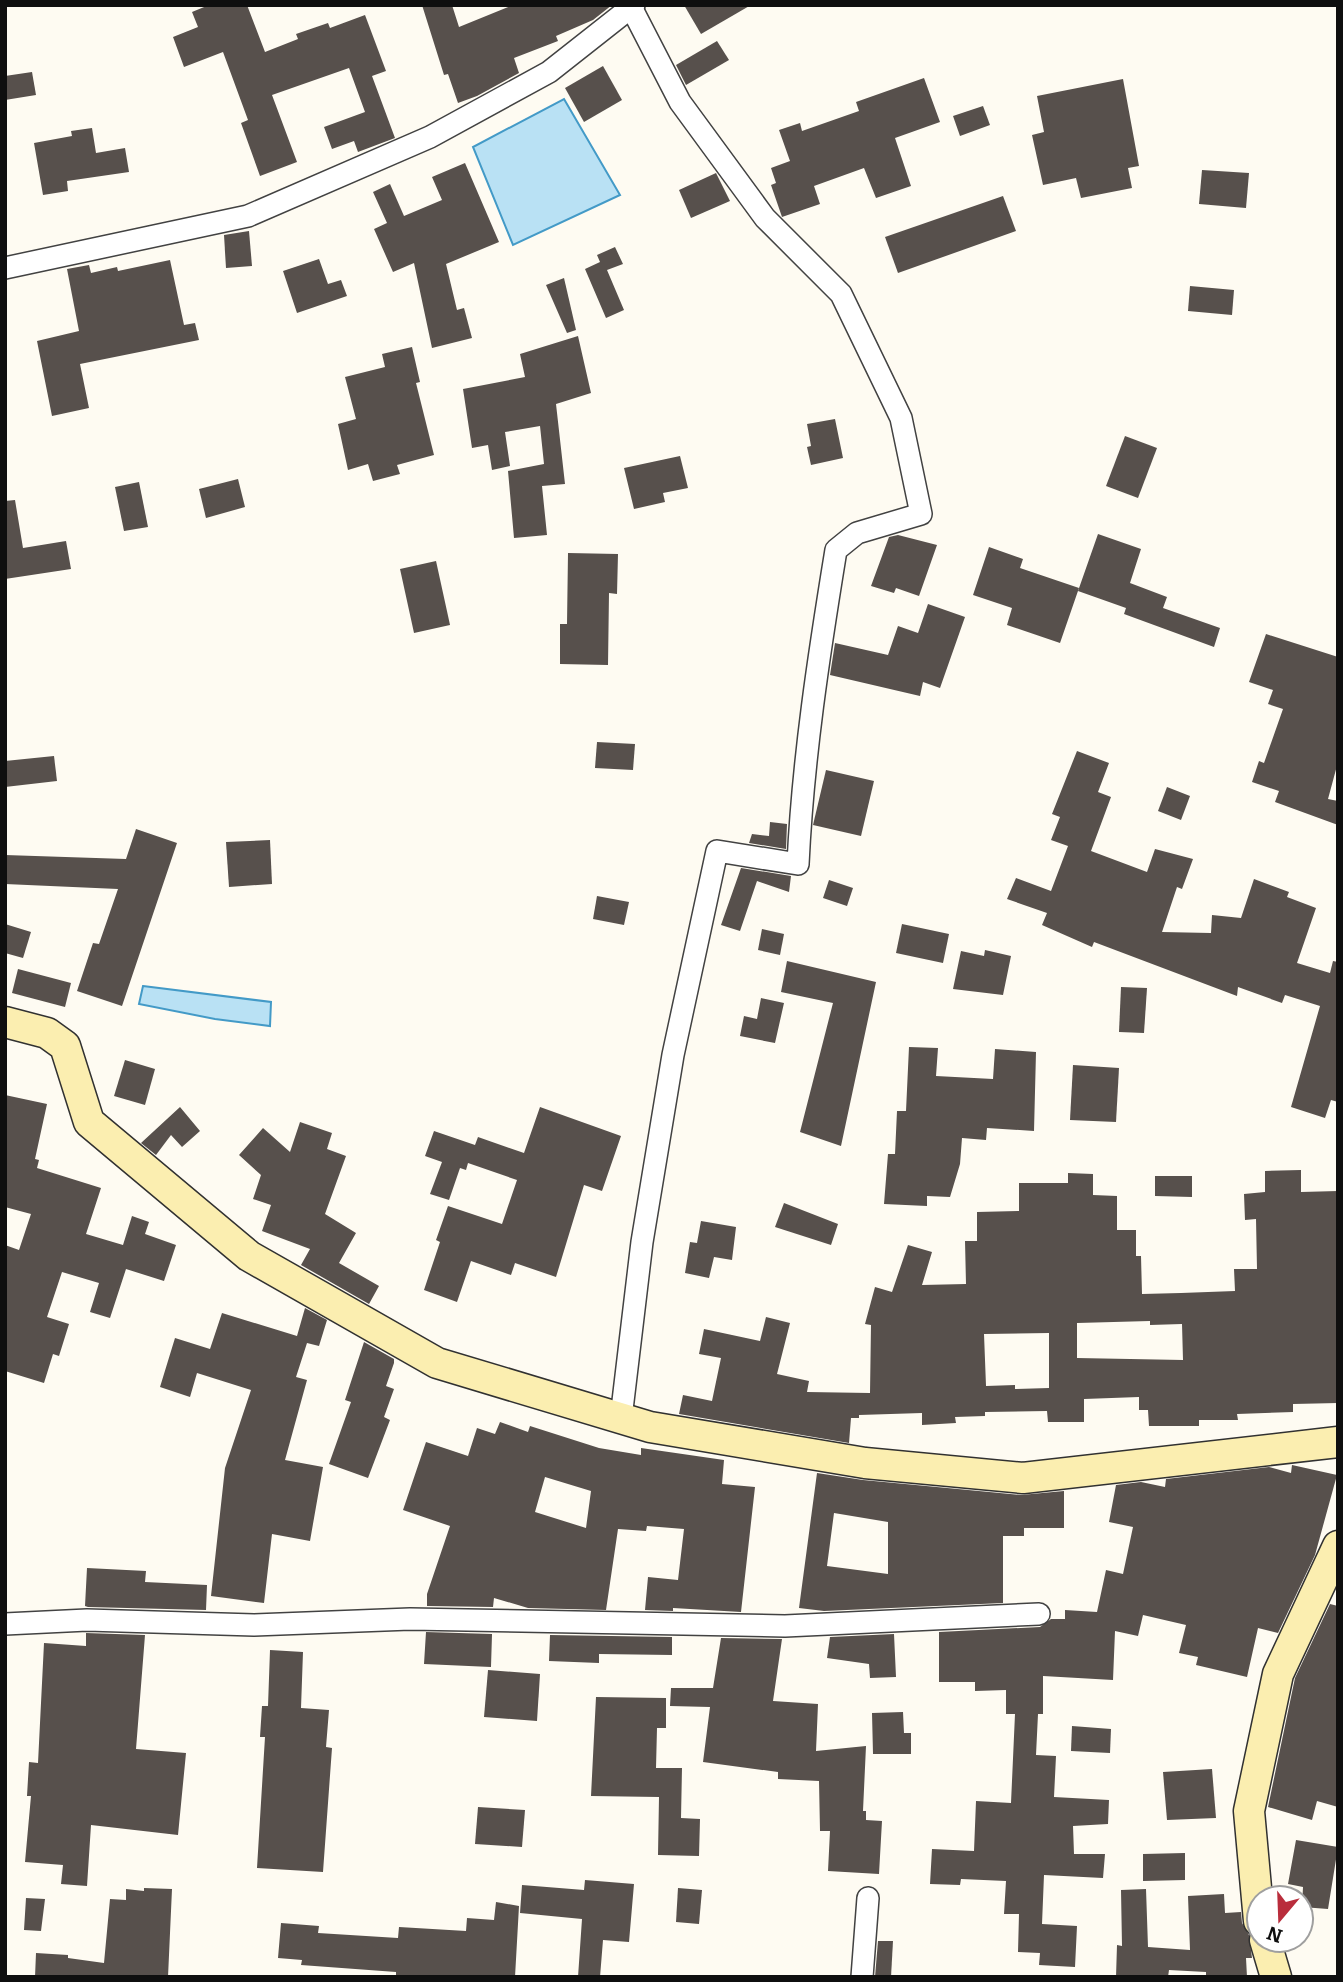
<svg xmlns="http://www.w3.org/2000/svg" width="1343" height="1982" font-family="Bitter,serif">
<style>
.water{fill:#b9e1f4;stroke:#439ac7;stroke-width:2}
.building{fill:#57504c;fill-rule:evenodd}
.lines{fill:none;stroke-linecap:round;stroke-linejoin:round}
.street-casing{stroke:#424242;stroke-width:24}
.secondary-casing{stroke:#313131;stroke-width:33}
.street{stroke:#fff;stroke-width:21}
.secondary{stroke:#fbeeb0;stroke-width:30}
</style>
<rect width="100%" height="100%" fill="#fefbf2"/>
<g class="water">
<path d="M564,99L620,195L513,245L473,147Z"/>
<path d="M143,986L271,1002L270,1026L215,1019L139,1004Z"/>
</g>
<g class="building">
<path d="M209,5H247L265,52L298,39L296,34L328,23L330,28L365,15L386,71L372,76L395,138L358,152L354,141L332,149L324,127L365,112L349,68L272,95L297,162L260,176L241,123L248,120L223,52L184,67L173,37L198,27L192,12Z"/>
<path d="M422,5H452L459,27L513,5H612L593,20L556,36L558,41L514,58L519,73L477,96L458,103L448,74L444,75Z"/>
<path d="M684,5H751L701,34Z"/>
<path d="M717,41L729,60L686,85L676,65Z"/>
<path d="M603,66L622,100L584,122L565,88Z"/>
<path d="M32,72L36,95L5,100V76Z"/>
<path d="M924,78L940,122L895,138L911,186L876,198L864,168L814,186L820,204L782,217L771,185L776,183L771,168L790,161L779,130L800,123L802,131L859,111L856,102Z"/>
<path d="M1123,79L1139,166L1128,168L1132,188L1081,198L1076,178L1043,185L1032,135L1044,132L1037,96Z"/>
<path d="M983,106L990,125L960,136L953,116Z"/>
<path d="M92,128L96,153L125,148L129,172L67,181L68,191L43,195L34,143L72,136L71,131Z"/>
<path d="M465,163L499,242L446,264L457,310L464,308L472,338L432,348L414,263L393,272L374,229L387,223L373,192L390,184L404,216L442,200L432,177Z"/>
<path d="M1202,170L1249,173L1246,208L1199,204Z"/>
<path d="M716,173L730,201L691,218L679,190Z"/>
<path d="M1003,196L1016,231L898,273L885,237Z"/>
<path d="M249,231L252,266L226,268L224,235Z"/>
<path d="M615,247L623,264L607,270L624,310L606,318L585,269L600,262L597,255Z"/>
<path d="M319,259L328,284L341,280L347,296L297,313L283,271Z"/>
<path d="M170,260L184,325L195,323L199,340L80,364L89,408L52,416L37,341L79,331L67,269L89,265L91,273L117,267L118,271Z"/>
<path d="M564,278L576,330L567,333L546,285Z"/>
<path d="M1190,286L1234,290L1232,315L1188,311Z"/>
<path d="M578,336L591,393L556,404L565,484L542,486L547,535L514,538L508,471L544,464L540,426L505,432L510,466L492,470L488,445L472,448L463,389L525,377L520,354Z"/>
<path d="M412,347L420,382L416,383L434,455L397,465L400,474L373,481L368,464L348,470L338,424L356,419L345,377L385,367L382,354Z"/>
<path d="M835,419L843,458L811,465L807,447L811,446L807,424Z"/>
<path d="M1125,436L1157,448L1138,498L1106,486Z"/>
<path d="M680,456L688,488L663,493L665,502L634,509L624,468Z"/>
<path d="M238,479L245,507L206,518L199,489Z"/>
<path d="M139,482L148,527L124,531L115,487Z"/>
<path d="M15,500L23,548L66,541L71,569L5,579V501Z"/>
<path d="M1098,534L1141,549L1130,583L1167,597L1163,608L1220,628L1214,647L1124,614L1126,608L1078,591Z"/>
<path d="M898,535L937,545L919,596L896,588L894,593L871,586L889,537Z"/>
<path d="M989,547L1023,559L1020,568L1079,588L1060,643L1007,625L1012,608L973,595Z"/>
<path d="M568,553L618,554L617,594L609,593L608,665L560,664V624H567Z"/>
<path d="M436,561L450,625L414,633L400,569Z"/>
<path d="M928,604L965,617L940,688L923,682L920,696L830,675L835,643L888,655L898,626L918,633Z"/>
<path d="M1266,634L1338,657V762L1328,799L1338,801V825L1275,802L1279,791L1252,782L1259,761L1264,763L1283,709L1268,704L1273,690L1249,682Z"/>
<path d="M597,742L635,744L633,770L595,768Z"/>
<path d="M1077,751L1109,763L1098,792L1111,797L1091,851L1147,872L1155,849L1193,859L1182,889L1177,887L1162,932L1211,933L1212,915L1241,918L1254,879L1289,892L1287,897L1316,908L1297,963L1330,973L1333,961L1338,962V1102L1331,1100L1325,1118L1291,1107L1320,1006L1285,995L1282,1003L1238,987L1237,996L1094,942L1092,947L1042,925L1047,913L1007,899L1016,878L1051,891L1068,846L1051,840L1060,817L1052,814Z"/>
<path d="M54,756L57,781L5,787V761Z"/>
<path d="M826,770L874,781L861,836L813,825Z"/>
<path d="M1167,787L1190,796L1181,820L1158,811Z"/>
<path d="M770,822L787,824L786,849L749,843L752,834L769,836Z"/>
<path d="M136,829L177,843L122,1006L77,991L93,943L99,944L118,889L5,884V855L126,859Z"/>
<path d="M270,840L272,884L229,887L226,842Z"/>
<path d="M741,868L791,876L789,892L757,881L740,931L721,925Z"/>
<path d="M829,880L853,888L847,906L823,898Z"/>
<path d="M597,896L629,902L624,925L593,919Z"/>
<path d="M5,924L31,932L23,958L5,953Z"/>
<path d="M902,924L949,934L943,963L896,953Z"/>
<path d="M762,929L784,934L780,955L758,950Z"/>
<path d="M985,950L1011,956L1003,995L953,989L961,951L984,956Z"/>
<path d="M787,961L876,982L841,1146L800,1132L833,1003L781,992Z"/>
<path d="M18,969L71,983L65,1007L12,993Z"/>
<path d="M1121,987L1147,988L1144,1033L1119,1032Z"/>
<path d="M761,998L784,1003L775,1043L740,1036L744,1016L757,1019Z"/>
<path d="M909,1047L938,1048L936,1076L993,1079L995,1049L1036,1052L1034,1131L987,1128L986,1140L962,1138L960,1164L950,1197L927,1196V1206L884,1204L888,1154H895L897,1111H906Z"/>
<path d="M125,1060L155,1069L145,1105L114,1096Z"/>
<path d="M1073,1065L1119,1068L1116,1122L1070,1120Z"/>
<path d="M5,1095L47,1104L35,1159L39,1160L37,1168L101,1188L86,1234L123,1245L132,1216L149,1222L145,1234L176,1245L164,1281L126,1269L110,1318L90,1312L99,1283L62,1272L47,1317L69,1324L59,1356L53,1354L44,1383L5,1371V1245L19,1250L31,1214L5,1207Z"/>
<path d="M180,1107L200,1131L182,1147L171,1135L156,1155L141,1143Z"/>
<path d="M540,1107L621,1136L602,1191L584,1185L556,1277L515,1263L511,1275L471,1261L457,1302L424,1290L440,1242L436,1240L448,1206L502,1224L517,1180L468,1163L466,1170L460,1168L449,1200L430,1194L442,1162L425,1156L434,1131L475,1145L478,1137L524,1153Z"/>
<path d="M300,1122L332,1133L327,1149L346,1156L325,1214L356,1233L339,1263L379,1286L369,1304L301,1265L310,1249L262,1231L271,1205L253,1199L261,1175L239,1155L263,1128L290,1152Z"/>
<path d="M1301,1170V1192L1338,1191V1403L1293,1404V1412L1237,1414L1238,1420H1199V1426H1149L1148,1410H1139V1397L1084,1399V1422H1048L1047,1411L985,1412V1416L955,1417L956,1423L922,1425V1413L859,1415V1418H851L849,1443L679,1414L683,1395L712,1401L721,1358L699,1354L704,1329L760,1341L766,1317L790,1323L777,1374L809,1381L807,1392L870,1393L871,1325L865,1324L875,1287L892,1292L908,1245L932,1252L922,1285L966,1284L965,1241H977V1212L1019,1211V1183H1068V1173L1093,1174V1195L1117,1196V1230H1136V1256H1141L1142,1294L1181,1293L1235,1291L1234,1269H1257L1256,1219L1245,1220L1244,1194L1265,1192V1171ZM1150,1321V1325L1182,1324L1183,1360L1077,1358V1323ZM1049,1333V1388L1015,1389V1385L986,1386L984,1334Z"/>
<path d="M1155,1176H1192V1197L1155,1196Z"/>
<path d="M784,1203L838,1224L831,1245L775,1227Z"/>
<path d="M701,1221L736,1227L732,1260L714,1257L709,1278L685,1273L690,1242L697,1243Z"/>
<path d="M305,1308L327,1320L319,1346L307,1343L296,1377L307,1380L285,1460L323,1467L310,1541L272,1534L264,1603L211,1596L225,1468L251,1390L197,1373L190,1397L160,1387L175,1338L210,1349L222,1313L297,1336Z"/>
<path d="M364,1342L394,1359V1363L386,1386L394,1389L384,1417L390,1420L368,1478L329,1464L351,1402L345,1400Z"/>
<path d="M500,1422L528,1432L530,1426L599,1448L641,1455V1448L724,1460L722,1484L755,1487L741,1612L673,1608V1611L645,1610L648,1577L678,1580L684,1529L647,1526L646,1531L618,1529L606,1610L528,1608L494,1598L493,1607L427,1606V1594L450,1526L403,1510L426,1442L468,1456L477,1428L495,1434ZM545,1477L591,1491L586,1528L535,1512Z"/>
<path d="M1292,1465L1337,1475L1315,1555L1278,1633L1258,1628L1247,1677L1196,1665L1198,1657L1179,1653L1186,1625L1143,1615L1138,1636L1115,1631L1113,1680L1043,1676V1714H1038L1036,1755L1056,1756L1054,1797L1109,1800L1108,1824L1073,1826L1074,1854H1105L1103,1878L1044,1875L1042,1924L1077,1926L1075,1967L1039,1965L1040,1953L1018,1952L1019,1914H1004L1006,1881L961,1879L960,1885L930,1884L932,1849L974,1851L976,1801L1011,1803L1015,1714H1006V1690L975,1691V1682H939V1632L1040,1627L1051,1619H1065V1610L1097,1612L1106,1570L1123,1574L1133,1527L1109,1522L1116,1485L1141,1482L1165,1487L1166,1479L1269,1467L1291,1473Z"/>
<path d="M817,1473L863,1480L1021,1495L1064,1491V1528H1024V1536H1003V1603L824,1611L799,1608ZM834,1513L888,1522V1574L827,1566Z"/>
<path d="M87,1568L146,1571L145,1582L207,1585L206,1610L88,1607L85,1606Z"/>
<path d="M1330,1604L1338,1606V1807L1317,1801L1312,1820L1268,1807L1295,1678Z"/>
<path d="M426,1632L492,1634L491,1667L424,1664Z"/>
<path d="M86,1633L145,1635L136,1749L186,1753L178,1835L91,1825L87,1886L61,1884L63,1865L25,1862L31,1796H27L29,1762L38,1763L44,1643L86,1646Z"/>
<path d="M894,1634L896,1677L870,1678L869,1664L827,1658L830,1637Z"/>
<path d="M550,1635L672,1637V1655L599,1654V1663L549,1661Z"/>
<path d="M721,1638L782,1639L773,1701L818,1704L816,1751L866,1746L863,1811H866V1820L882,1821L879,1874L828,1871L830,1831H820L819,1781L778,1779V1772L703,1762L710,1707L670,1706L671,1688H713Z"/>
<path d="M270,1650L303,1652L301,1708L329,1710L326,1747L332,1748L323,1872L257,1868L265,1737H260L262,1706H268Z"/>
<path d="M488,1670L540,1674L537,1721L484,1717Z"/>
<path d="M596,1697L666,1698V1728H657L656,1768H682L681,1818L700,1819L699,1856L658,1855L659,1797L591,1796Z"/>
<path d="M903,1712L904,1733H911V1754H873L872,1713Z"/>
<path d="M1072,1726L1111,1729L1110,1753L1071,1751Z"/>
<path d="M1212,1769L1216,1818L1167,1820L1163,1772Z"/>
<path d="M478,1807L525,1810L522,1847L475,1844Z"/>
<path d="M1296,1840L1338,1847L1328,1909L1302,1907L1303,1887L1288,1884Z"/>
<path d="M1185,1853V1880L1143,1881V1854Z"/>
<path d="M585,1880L634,1884L629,1942L603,1940L600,1977H578L582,1919L520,1913L522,1885L584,1890Z"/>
<path d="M144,1888L172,1889L168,1977H35L36,1953L68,1955V1958L104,1963L110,1899L126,1900V1889L144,1891Z"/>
<path d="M678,1888L702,1890L699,1924L676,1922Z"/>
<path d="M1146,1889L1148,1947L1190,1950L1188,1896L1224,1894L1225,1913L1241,1912L1242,1923L1249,1935L1252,1958H1246L1247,1977H1206V1972L1169,1970L1168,1977H1116L1117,1945L1122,1946L1121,1890Z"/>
<path d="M26,1898L45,1899L41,1931L24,1930Z"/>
<path d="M496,1902L519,1906L515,1977H396V1972L301,1965L302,1960L278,1958L281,1923L319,1926L318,1933L398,1938L399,1927L466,1931L467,1918L494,1920Z"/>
<path d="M878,1941H893L891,1977H875Z"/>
</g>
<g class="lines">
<g class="street-casing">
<g id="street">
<path d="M5,268L248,216L430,137L549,72L634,5"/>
<path d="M621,1418L642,1242L673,1055L717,851L798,864C803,758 819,654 836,550L857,533L921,514L901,418L841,294L765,218L680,102L631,7"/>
<path d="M5,1624L87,1620L254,1625L410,1619L785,1626L1039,1614"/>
<path d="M862,1977L868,1898"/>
</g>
</g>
<g class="secondary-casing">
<g id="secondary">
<path d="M5,1022L47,1033L65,1046L89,1122L249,1256L437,1363L650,1427L865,1463L1023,1478L1338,1442"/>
<path d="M1259,1921L1249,1811L1278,1674L1338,1546"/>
<path d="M1265,1940L1276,1977"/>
</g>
</g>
<use href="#street" class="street"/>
<use href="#secondary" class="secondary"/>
</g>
<rect width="1343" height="1982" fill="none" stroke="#0f0f0f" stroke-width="14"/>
<g transform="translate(1280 1919) rotate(199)"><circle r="33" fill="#ffffff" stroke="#9f9f9f" stroke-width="2"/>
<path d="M0-5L12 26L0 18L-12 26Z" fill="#b92d3c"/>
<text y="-10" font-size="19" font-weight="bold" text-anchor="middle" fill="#0f0f0f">N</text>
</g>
</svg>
